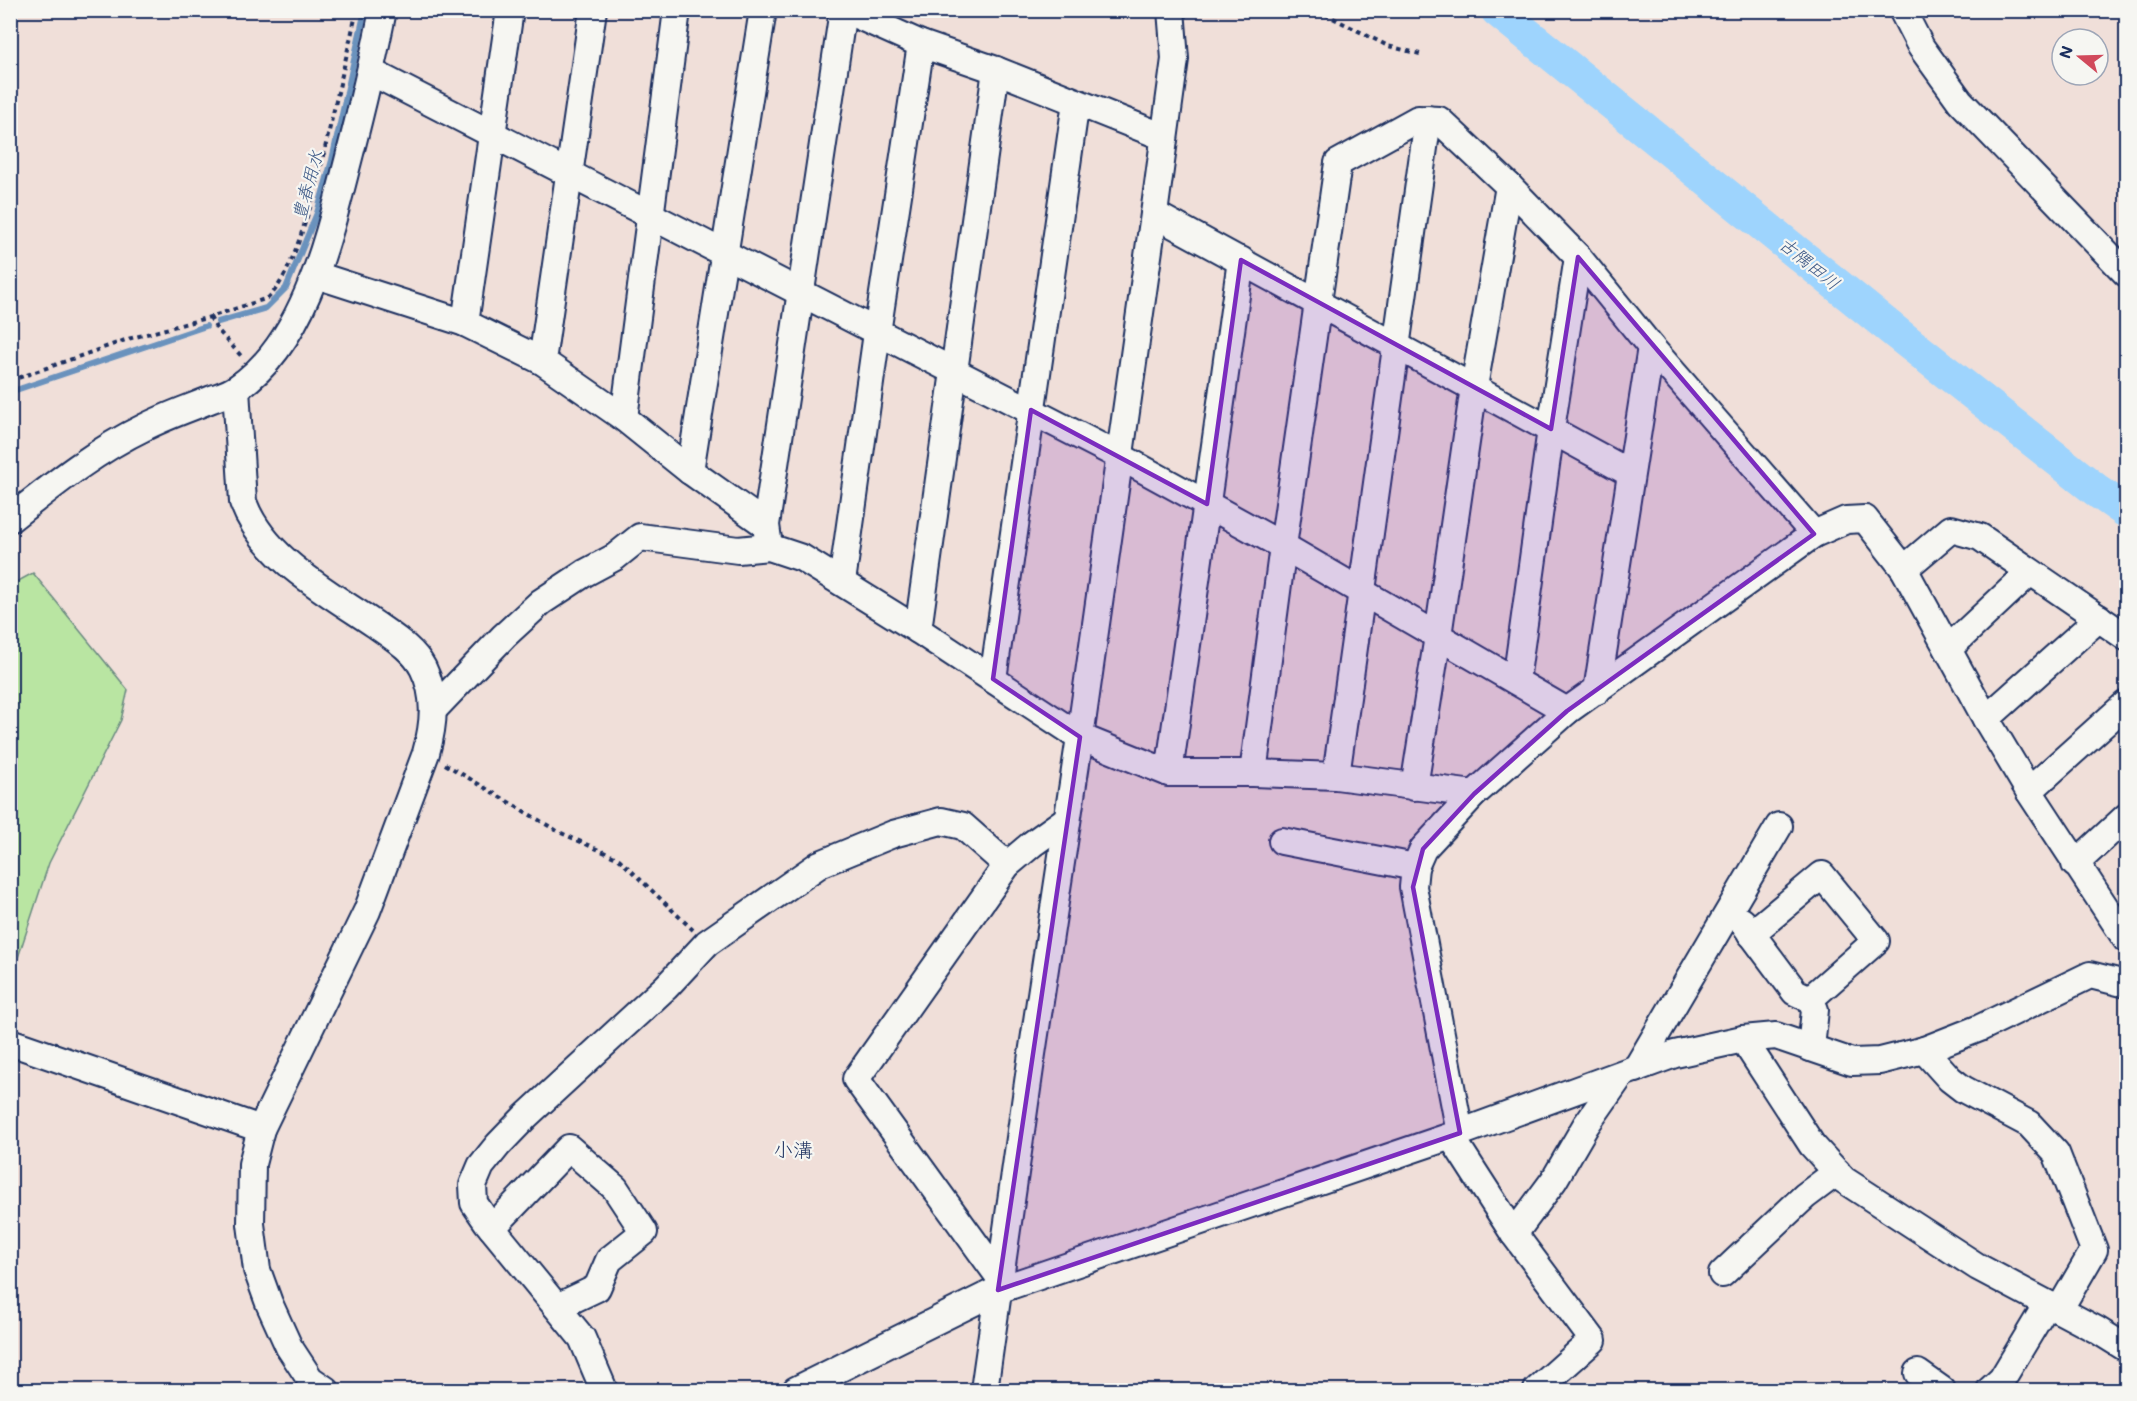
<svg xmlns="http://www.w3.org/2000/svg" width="2137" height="1401" font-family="Mali,'Klee One',sans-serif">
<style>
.green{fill:#b9e5a2;stroke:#6a8a80;stroke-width:1.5}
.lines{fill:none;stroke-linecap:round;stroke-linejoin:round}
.stream{stroke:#6a92bd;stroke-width:6}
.river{stroke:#9ed4fd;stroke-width:34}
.minor-casing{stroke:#1b2f5e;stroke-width:30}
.path{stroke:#1b2f5e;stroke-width:4;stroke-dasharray:4.5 4.5;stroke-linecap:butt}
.minor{stroke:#f6f6f2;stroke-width:26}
.marked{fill:#7b2cbf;fill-opacity:0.2;stroke:#7b2cbf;stroke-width:4.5;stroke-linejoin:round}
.labels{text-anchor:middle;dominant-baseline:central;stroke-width:4.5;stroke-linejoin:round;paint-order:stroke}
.water-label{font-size:18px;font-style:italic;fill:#3c5886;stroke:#f6f6f2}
.quarter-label{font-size:20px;fill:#1b2f5e;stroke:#f6f6f2}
</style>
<rect width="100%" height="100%" fill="#f0dfd9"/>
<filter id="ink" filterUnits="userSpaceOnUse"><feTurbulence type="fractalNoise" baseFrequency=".0167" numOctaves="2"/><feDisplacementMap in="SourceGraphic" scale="12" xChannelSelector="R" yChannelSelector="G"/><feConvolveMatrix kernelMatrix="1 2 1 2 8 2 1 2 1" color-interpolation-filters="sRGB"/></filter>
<g filter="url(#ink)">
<path class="green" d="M33,573L128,690L121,720L49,863L11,979V585Z"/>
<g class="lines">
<g class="stream">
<path d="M218,322L266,308L286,288L317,213L332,160L365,10"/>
<path d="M10,392L206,326"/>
</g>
<path class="river" d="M1497,10L1899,335L2100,493L2126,511"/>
<g class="minor-casing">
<g id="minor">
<path d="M845,10L921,44L996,70L1164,137"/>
<path d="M1902,10L1921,47L1960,101L2126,273"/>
<path d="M371,72L1119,456L1283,546L1567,711"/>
<path d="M1154,214L1630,473"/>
<path d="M316,275L465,323L542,361L624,418L690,471L766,525"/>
<path d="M465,323L510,10"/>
<path d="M542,361L593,10"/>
<path d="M236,389L243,502C264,559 328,592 376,625C393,637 413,649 423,668C437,696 434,724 426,753L367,911L261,1129L252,1164L251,1224L257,1270L269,1303L289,1347L310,1379L326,1390"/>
<path d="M624,418L677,10"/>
<path d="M690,471L763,10"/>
<path d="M10,519C53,485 95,451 145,427C166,416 190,408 212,399C220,396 230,393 237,388C305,343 329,235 348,161C361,111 373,61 383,10"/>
<path d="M769,547L766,525L843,10"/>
<path d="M1904,569L1951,529L1980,537L2126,637"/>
<path d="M842,582L877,333L921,44"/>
<path d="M918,630L996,70"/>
<path d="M1948,649L2030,572"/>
<path d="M993,679L1076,102"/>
<path d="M1516,681L1551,429L1578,257"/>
<path d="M1597,691L1651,347"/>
<path d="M434,709L504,636L541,602L585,573L615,557L640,537L738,550L769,547L802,558L918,630L1080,737L1169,773H1253L1336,776L1474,794"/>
<path d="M1986,719L2099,618"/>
<path d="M1169,773L1241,260"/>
<path d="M1253,773L1283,546L1338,163L1418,119L1439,120L1509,186L1578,257L1651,347L1814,534"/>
<path d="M1336,776L1428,119"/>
<path d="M1414,787L1438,636L1474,387L1509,186"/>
<path d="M2029,791L2126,704"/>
<path d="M1282,841L1415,867"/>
<path d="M2075,864L2126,817"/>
<path d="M1742,921L1795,992L1810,999L1815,1010L1811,1048"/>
<path d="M1751,934L1822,875L1876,941L1810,999"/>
<path d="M1743,1039L1812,1145L1844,1180L1978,1267L2097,1330L2126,1348"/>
<path d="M10,1042L261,1129"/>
<path d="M1924,1050L1950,1079L1963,1089L2029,1124L2056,1153L2094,1250L2059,1310"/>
<path d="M1636,1069L1779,826"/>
<path d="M1460,1133L1413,887L1415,867L1423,849L1474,794L1567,711L1814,534L1846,520L1865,519L1904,569L1986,719L2029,791L2126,939"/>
<path d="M1454,1135L1456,1144L1514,1234L1593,1340L1537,1390"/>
<path d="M492,1228L569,1148L615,1188L644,1232L609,1260L597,1288L557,1307"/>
<path d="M1514,1234L1554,1180L1586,1125L1621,1075"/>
<path d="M1722,1274L1805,1196L1837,1172"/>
<path d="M1000,1278L856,1079L1007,865L1032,844L1067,819"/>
<path d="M1918,1373L1942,1390"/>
<path d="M604,1390L582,1338L487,1222L474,1203L473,1185L481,1166L498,1145L526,1116L666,987L707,943L820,864L893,834L941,821L963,826L1007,865"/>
<path d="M796,1390L998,1290L1454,1135L1675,1054L1743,1039L1776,1036L1852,1062L1880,1061L1924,1050L1980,1028L2090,975L2126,984"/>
<path d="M984,1390L1032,1054L1080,737L1154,214L1175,59L1171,10"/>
<path d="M1990,1390L2002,1379L2047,1304"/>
</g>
</g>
<g class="path">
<path d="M1317,10L1388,46L1424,55"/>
<path d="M317,183L357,10"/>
<path d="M210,317L216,328L243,358"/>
<path d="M10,381L128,339L210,317L268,298C291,276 303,226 314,196"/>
<path d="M445,764L559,832L619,859L693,930"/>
</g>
<use href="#minor" class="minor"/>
</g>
</g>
<path class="marked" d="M1578,257L1814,534L1567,711L1474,794L1423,849L1413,887L1460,1133L998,1290L1080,737L993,679L1031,410L1207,504L1241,260L1551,429Z"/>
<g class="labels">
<g class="water-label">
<text transform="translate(307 185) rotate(-75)">豊春用水</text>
<text transform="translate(1810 263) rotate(39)">古隅田川</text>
</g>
<g class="quarter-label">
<text x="793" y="1149">小溝</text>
</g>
</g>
<rect width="2137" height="1401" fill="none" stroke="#f6f6f2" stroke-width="36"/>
<rect x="18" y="18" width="2101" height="1365" fill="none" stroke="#1b2f5e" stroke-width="2" filter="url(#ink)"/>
<g transform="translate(2080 57) rotate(289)"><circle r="28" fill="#f6f6f2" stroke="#9ea6b7" stroke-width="1.5"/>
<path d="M0-4.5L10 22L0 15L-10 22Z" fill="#d1495b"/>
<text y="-9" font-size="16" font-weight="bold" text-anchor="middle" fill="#1b2f5e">N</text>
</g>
</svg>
